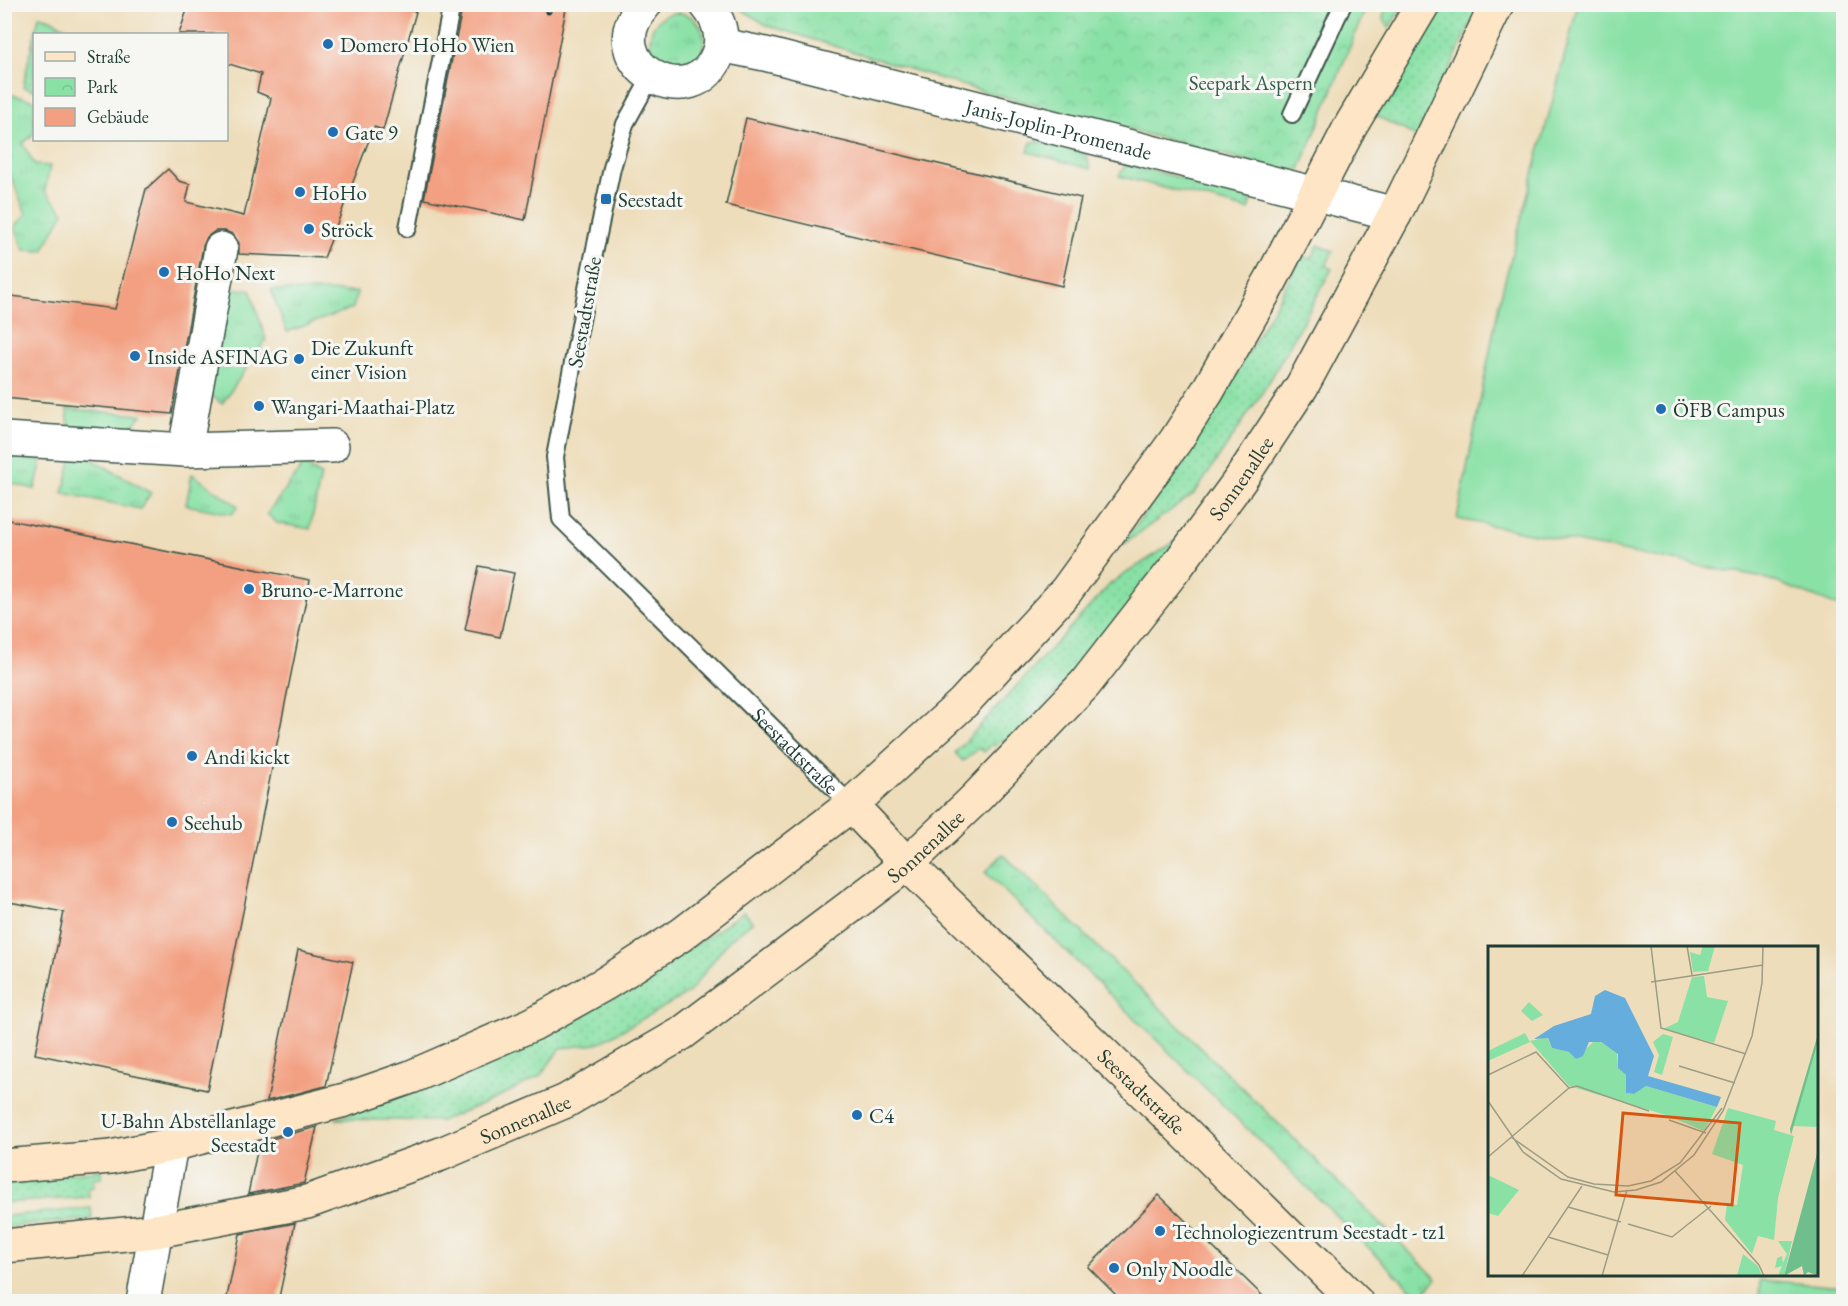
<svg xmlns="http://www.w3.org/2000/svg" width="1848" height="1306" font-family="'EB Garamond',serif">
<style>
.grass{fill:url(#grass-tufts);stroke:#548f6d;stroke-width:1.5}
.park{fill:url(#park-crowns);stroke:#548f6d;stroke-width:1.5}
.garden{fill:url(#garden-dots);stroke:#548f6d;stroke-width:1.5}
.pitch{fill:#89e1a6;stroke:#548f6d;stroke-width:1.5}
.building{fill:#f3a082}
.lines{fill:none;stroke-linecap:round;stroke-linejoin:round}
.lane-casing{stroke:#3e5548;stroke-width:20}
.street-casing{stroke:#3e5548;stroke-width:36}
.secondary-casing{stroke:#3e5548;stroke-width:36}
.lane{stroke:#fff;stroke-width:16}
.street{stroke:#fff;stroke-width:33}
.secondary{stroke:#fde5c5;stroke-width:33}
.rail-casing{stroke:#1f3d34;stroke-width:7}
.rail{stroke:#f6f6f2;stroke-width:4.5;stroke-dasharray:14;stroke-linecap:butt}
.poi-dot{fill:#1f6fb2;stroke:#f6f6f2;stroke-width:2}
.labels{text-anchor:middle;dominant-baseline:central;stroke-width:6;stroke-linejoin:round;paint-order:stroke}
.poi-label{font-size:21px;fill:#1f3d34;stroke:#f6f6f2;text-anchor:start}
.park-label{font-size:21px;fill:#345e4b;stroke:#f6f6f2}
.street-label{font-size:21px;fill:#1f3d34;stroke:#f6f6f2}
.inset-road{fill:none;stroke:#9b9d84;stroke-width:1.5}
.view{fill:#d45610;fill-opacity:0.15;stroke:#d45610;stroke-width:3}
.inset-edge{fill:none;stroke:#1f3d34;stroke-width:3}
</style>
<defs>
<pattern id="grass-tufts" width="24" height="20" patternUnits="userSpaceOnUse" patternTransform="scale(1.5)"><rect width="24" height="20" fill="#89e1a6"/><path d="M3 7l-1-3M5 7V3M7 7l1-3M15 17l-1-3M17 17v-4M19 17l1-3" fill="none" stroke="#76c290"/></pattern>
<pattern id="park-crowns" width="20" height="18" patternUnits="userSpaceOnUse" patternTransform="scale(1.5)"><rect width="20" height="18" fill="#89e1a6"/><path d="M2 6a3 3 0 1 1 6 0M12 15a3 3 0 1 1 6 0" fill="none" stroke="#76c290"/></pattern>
<pattern id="garden-dots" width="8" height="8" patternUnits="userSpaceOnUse" patternTransform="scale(1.5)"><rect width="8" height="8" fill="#89e1a6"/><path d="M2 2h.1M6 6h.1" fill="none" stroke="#76c290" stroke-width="1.8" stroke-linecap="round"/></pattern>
</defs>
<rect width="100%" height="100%" fill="#f6f6f2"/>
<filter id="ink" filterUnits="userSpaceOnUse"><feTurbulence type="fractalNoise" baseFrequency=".0167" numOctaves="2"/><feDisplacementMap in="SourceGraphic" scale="12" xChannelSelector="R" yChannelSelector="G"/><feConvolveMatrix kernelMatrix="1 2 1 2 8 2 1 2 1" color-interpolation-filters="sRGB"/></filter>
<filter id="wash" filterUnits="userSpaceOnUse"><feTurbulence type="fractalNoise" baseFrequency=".008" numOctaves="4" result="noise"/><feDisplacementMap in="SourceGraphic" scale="24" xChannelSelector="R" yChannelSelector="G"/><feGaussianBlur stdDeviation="1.35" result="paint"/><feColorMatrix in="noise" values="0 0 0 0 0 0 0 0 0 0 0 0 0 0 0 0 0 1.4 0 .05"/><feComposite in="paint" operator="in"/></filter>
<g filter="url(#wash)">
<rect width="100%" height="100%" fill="#eeddba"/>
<g class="grass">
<circle cx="677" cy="40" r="27"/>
<path d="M39,16L48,18L79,34H35Z"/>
<path d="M34,35V90L23,87Z"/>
<path d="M4,93L34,100V133L23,144L35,165L50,166L45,191L64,212L43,251L24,250L15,227L26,214L5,161Z"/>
<path d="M1037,141L1087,154L1090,169L1028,152L1031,142Z"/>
<path d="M1126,164L1240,193L1252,200L1249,210L1119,176Z"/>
<path d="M230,289H250L266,340L222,404L209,394Z"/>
<path d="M271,290L357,292L353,308L287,332Z"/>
<path d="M67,409L142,415L127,432L69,427Z"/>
<path d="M74,449L151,493L140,509L63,493Z"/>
<path d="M4,457L42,460L35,489L5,482Z"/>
<path d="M304,464L321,475L310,529L277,523L267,514Z"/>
<path d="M192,474L238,506L232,514L186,505Z"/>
<path d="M1003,854L1437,1279L1419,1297L985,872Z"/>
</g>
<path class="park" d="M735,5H1367L1298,174L971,88L766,25Z"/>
<g class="garden">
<path d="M1386,5H1403L1389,28L1383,18Z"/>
<path d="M1436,5H1480L1417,137L1373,114Z"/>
<path d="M1318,245L1333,251L1326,266L1332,269L1268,384L1195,493L1121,546C1189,453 1249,357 1302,255L1311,259Z"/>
<path d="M1190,532L1153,582L1016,738L1012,735L1005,742L1002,739L995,746L993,744L984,752L980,748L963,761L955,753L1111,583Z"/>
<path d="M744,911L752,922L729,940L689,993L597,1044L561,1048L540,1076L495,1099L441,1121L335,1119C484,1070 617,1003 744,911Z"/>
<path d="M101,1170L102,1178L93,1179L94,1187L88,1188L89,1197L5,1203V1180Z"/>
<path d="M91,1208L92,1219L5,1227V1216Z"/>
</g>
<g class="pitch">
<path d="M1578,5H1843V608L1768,579L1457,519L1500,299Z"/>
<path d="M1760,1280L1843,1287V1301H1759Z"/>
</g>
<g id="blocks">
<g class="building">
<path d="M189,4H386L416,12L383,130L374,127L324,258L239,254V243L233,234L225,231H215L207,237L203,246L172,414L4,398V295L115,309L146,189L168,169L179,181L190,184L186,202L244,216L271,98L257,92L261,74L226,63V34H179Z"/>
<path d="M463,4H567L525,220L424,199Z"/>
<path d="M746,118L1081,198L1062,286L726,205Z"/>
<path d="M4,519L310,580L207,1090L35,1054L64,912L4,901Z"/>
<path d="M479,566L514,573L500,637L465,630Z"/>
<path d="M298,950L353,962L326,1086L267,1101Z"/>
<path d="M317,1127L304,1183L248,1194L259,1142Z"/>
<path d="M1159,1195L1269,1302H1123L1088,1267Z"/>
<path d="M295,1223L278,1302H226L240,1234Z"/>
</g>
</g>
</g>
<g filter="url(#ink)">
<use href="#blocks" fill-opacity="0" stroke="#3e5548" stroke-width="1.5"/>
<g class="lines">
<g class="lane-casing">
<g id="lane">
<path id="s1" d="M651,77L625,124L612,168L591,268L555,457L561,519L851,805"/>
<path d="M1292,114L1343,4"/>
<path d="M408,228L452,4"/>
</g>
</g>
<g class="street-casing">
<g id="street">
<path d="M645,4C590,64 696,121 719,51C724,34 718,18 706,4"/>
<path id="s2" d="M721,45L765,54L1395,214"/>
<path d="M4,439L185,450L332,446"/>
<path d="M185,450L221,249"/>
<path d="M143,1302L171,1145"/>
</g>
</g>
<g class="secondary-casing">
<g id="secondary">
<path id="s3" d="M851,805L907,864L1160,1108L1356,1302"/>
<path d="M4,1166L111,1157L171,1145L345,1100L411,1077L533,1024L606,983L681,935L851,805L963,703L1066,591L1176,440L1207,392L1271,280L1350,127L1423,4"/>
<path id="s4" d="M4,1246L156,1231L307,1202L441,1154L566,1101L681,1034L907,864L976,798L1085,684L1177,566L1240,480L1302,386L1395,214L1497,4"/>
</g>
</g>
<use href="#lane" class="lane"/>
<use href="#street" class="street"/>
<use href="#secondary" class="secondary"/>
<g class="rail-casing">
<path id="rail" d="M548,11L550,4"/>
</g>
<use href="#rail" class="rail"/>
</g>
</g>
<g class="poi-dot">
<circle cx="328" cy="44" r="6"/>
<circle cx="333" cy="132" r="6"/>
<circle cx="300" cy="192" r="6"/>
<rect x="600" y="193" width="12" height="12" rx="3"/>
<circle cx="309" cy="229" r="6"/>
<circle cx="164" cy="272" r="6"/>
<circle cx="135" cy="356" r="6"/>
<circle cx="299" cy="359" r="6"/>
<circle cx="259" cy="406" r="6"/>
<circle cx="1661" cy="409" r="6"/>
<circle cx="249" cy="589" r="6"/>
<circle cx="192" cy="756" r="6"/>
<circle cx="172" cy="822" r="6"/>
<circle cx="857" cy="1115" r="6"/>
<circle cx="288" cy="1132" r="6"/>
<circle cx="1160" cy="1231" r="6"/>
<circle cx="1114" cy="1268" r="6"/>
</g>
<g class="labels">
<g class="poi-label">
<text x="340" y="44">Domero HoHo Wien</text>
<text x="345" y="132">Gate 9</text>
<text x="312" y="192">HoHo</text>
<text x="618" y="199">Seestadt</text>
<text x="321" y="229">Ströck</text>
<text x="176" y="272">HoHo Next</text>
<text x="311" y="347">Die Zukunft<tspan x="311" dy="24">einer Vision</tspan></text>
<text x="147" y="356">Inside ASFINAG</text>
<text x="271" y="406">Wangari-Maathai-Platz</text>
<text x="1673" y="409">ÖFB Campus</text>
<text x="261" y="589">Bruno-e-Marrone</text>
<text x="204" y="756">Andi kickt</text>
<text x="184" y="822">Seehub</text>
<text x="869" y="1115">C4</text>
<text x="276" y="1120" text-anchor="end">U-Bahn Abstellanlage<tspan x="276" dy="24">Seestadt</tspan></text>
<text x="1172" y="1231">Technologiezentrum Seestadt - tz1</text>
<text x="1126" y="1268">Only Noodle</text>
</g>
<g class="park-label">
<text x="1251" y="82">Seepark Aspern</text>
</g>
<g class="street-label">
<text stroke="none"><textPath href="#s2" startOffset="348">Janis-Joplin-Promenade</textPath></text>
<text transform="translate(584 312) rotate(-80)">Seestadtstraße</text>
<text stroke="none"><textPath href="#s4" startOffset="1512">Sonnenallee</textPath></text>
<text stroke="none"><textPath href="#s1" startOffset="786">Seestadtstraße</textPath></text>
<text stroke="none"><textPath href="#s4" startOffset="1026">Sonnenallee</textPath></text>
<text stroke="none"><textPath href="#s3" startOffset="408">Seestadtstraße</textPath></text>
<text stroke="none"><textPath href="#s4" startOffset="540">Sonnenallee</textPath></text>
</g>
</g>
<g transform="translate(1488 946)">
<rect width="330" height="330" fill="#eeddba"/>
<path d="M175,88L185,91L174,129L166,126L171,109L165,96ZM330,96V181L305,180ZM290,295H304L296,330H290L294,320L287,322L289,312L294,310L295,317L299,308ZM255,308L270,320L274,330H249Z" fill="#89e1a6"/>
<path d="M330,88V96L303,189L302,183ZM330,204V330L320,326L316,330L314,320L296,330Z" fill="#6ebf8b"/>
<path d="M215,0H227L220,25L205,26L202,6L212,9ZM216,30L219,51L240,55L226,97L175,83L190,76L204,31ZM37,87L42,96L0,115V105ZM59,91L64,102L81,106L88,113L105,96H112L129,106L130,122L138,129V147L146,148L158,140L229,161L216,185L178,169L81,140L42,95ZM0,229L31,244L10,270L0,267Z" fill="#89e1a6"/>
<path d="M41,56L55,69L44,75L33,65ZM240,162L288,175L286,184L306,190L290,252L286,294L270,290L264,308L237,274L239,257L249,259L255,219L224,208Z" fill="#89e1a6"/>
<path d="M117,44L137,52L166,110L160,130L233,151L229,161L158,140L146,148L138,147V129L130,122V108L113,96H101L95,110L88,113L81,106L64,102L60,92L46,93L66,80L103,68L107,50Z" fill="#65addc"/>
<path class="inset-road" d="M163,0L173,82L258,108M199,0L204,29M163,36L275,19M191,120L247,137M0,129L48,106L81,142M81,142L89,140L161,165M0,155L35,206L73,233L126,246L148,244L173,236L206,209L235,165L264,90L274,37L275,0M181,174L218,187M23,191L80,231L106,238L140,240L163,235L192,217L234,162M0,211L81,142M187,225L271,319L276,330M80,261L133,276M140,278L184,291L223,260M60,291L120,309M34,330L94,240M114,330L139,244"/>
<path class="view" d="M135,167L252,177L244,259L128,249Z"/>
<rect width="330" height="330" class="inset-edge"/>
</g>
<rect width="1848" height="1306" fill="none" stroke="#f6f6f2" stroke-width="24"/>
<rect x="33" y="33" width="195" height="108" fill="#f6f6f2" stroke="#a0aca6" stroke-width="1.5"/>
<rect x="45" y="52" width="30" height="9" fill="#fde5c5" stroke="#a0aca6" stroke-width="1.5"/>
<text x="87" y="63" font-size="18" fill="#1f3d34">Straße</text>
<rect x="45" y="78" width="30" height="18" fill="url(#park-crowns)" stroke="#a0aca6" stroke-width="1.5"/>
<text x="87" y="93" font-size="18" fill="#1f3d34">Park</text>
<rect x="45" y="108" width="30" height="18" fill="#f3a082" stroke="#a0aca6" stroke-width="1.5"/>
<text x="87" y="123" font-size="18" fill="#1f3d34">Gebäude</text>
</svg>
